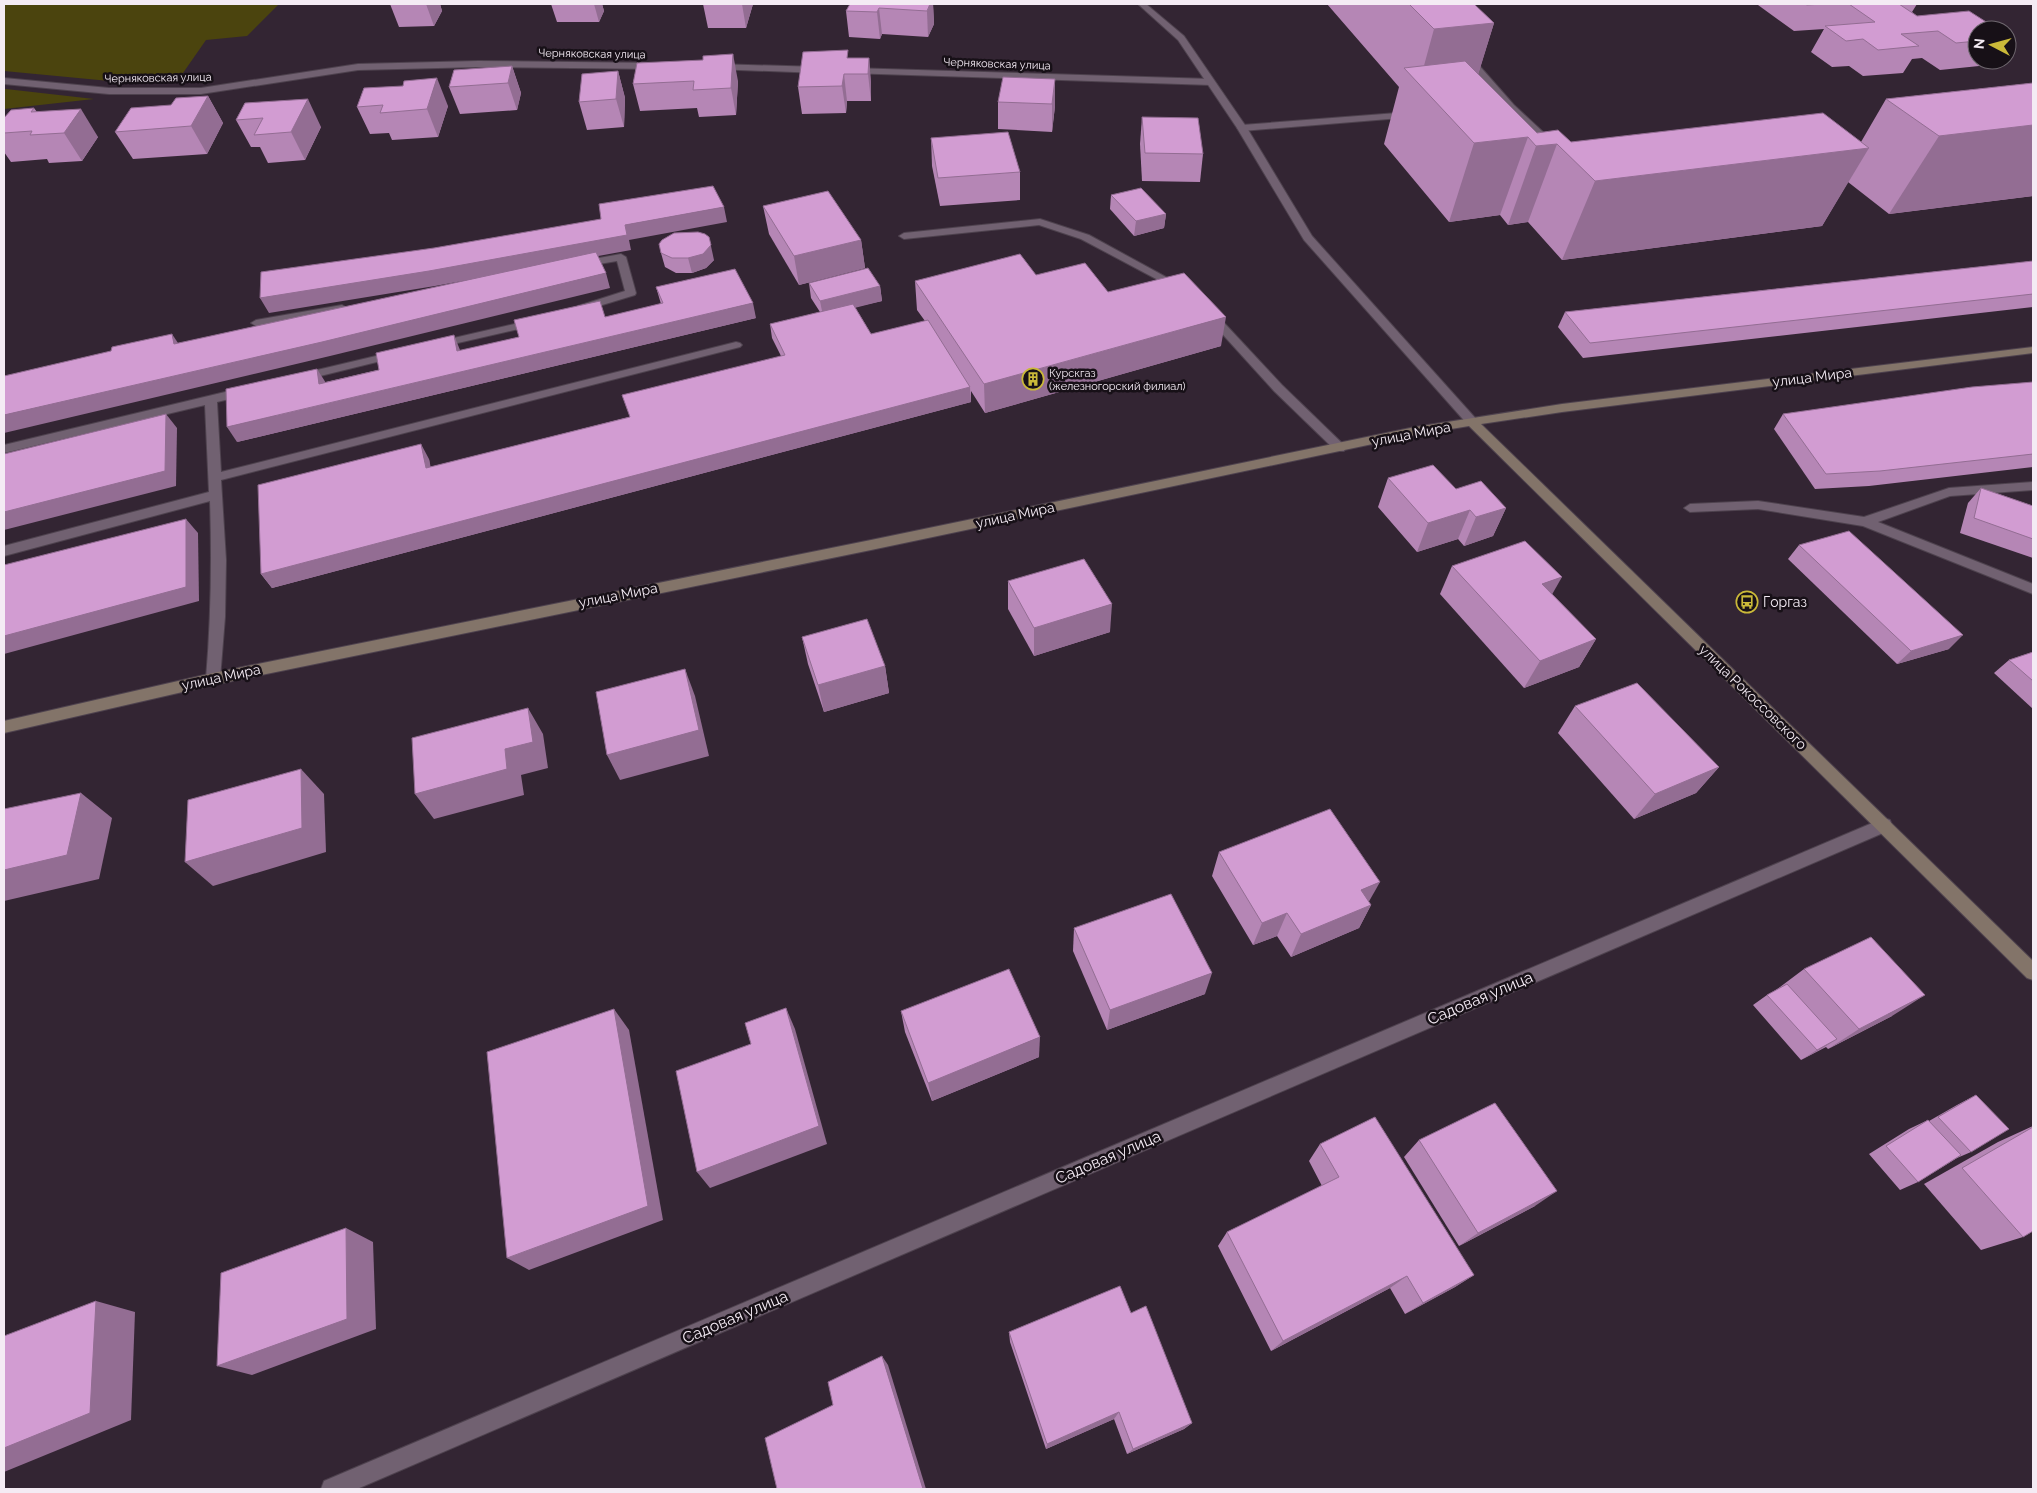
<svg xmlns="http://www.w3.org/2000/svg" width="2037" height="1493" font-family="Raleway,sans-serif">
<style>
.green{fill:#4b440e}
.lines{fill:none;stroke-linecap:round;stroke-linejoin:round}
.service-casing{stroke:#4e424e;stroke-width:2}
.minor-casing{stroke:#4e424e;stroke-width:2}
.tertiary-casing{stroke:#4e424e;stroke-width:2}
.secondary-casing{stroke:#4e424e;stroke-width:2}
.service{fill:#716171;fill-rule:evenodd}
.minor{fill:#716171;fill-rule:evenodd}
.tertiary{fill:#716171;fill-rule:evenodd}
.secondary{fill:#837469;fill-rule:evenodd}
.wall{fill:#b586b5}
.shaded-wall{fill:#936d93}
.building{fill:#d29cd2;stroke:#936d93}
.labels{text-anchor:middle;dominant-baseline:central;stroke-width:5;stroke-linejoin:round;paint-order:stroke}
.far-street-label{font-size:11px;fill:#f4ebf4;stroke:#171017}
.far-poi-label{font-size:11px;fill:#f4ebf4;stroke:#171017;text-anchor:start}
.street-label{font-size:14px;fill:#f4ebf4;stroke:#171017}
.poi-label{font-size:14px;fill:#f4ebf4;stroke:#171017;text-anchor:start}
.near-street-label{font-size:16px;fill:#f4ebf4;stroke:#171017}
</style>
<rect width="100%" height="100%" fill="#332533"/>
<g class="green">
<path d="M4,4H279L247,36L206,40L176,83L120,82L4,71Z"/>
<path d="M4,89H6L94,99L4,109Z"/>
</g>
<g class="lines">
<g class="service-casing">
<g id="service">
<path d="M1463,54H1469L1514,105L1557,145V149H1551L1508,109L1463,58Z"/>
<path d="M1410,112L1413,113V117L1242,131L1237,128L1242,125Z"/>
<path d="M1040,219L1089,235L1186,288L1181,291L1177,290L1081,239L1039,225L904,239L899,236L904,233Z"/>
<path d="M621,254L626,257L636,293L635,295L586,310H578L577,308L578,306L625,291L617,261L581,267L577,266L576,264L577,262Z"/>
<path d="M342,305L347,308L346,310L256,326L251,323L256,320Z"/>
<path d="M1210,311L1214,312L1282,385L1344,445L1346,448L1344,451H1336L1274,391L1206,316L1205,314L1206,312Z"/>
<path d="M536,319L541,322L540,324L436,348L430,345L432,343Z"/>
<path d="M736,342L740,343L742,345L740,347L221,480L226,560L225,617L220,679L218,683L213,685L208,683L206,679C211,619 212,561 210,501L4,556V546L209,492L205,405L4,453V445L246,387L250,388L252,391L250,394L217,402L221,472Z"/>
<path d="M397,351L403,354L401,356L300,381L294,377L296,375Z"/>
<path d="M2033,482V490L1950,496L1878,522L2033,584V594L1863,526L1758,509L1690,512L1684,508L1690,504L1758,501L1864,517L1949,488Z"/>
</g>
</g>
<g class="minor-casing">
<g id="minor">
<path d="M478,61L658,63L662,66L658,69L478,67L358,70L201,94H109L4,84V78L109,88H201L358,64Z"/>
<path d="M716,64L820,67L824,70L820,73L713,69L712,67Z"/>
<path d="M851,68L1211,79L1215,82L1211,85L848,73L847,71Z"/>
<path d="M1884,818L1890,820L1892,825L1890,830L357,1489H321L324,1481Z"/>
</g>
</g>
<g class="tertiary-casing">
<path id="tertiary" d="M1138,4H1146L1184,36L1247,128L1312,236L1477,420L1479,423L1477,426H1469L1304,240L1237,128L1178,40Z"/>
</g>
<g class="secondary-casing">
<path id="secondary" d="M2033,347V353L1562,412L1481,424L2033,961V980L2027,978L1469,426L1415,435L871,550L213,685L4,733V721L213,673L871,540L1415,427L1562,404Z"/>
</g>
<use href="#service" class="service"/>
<use href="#minor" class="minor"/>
<use href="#tertiary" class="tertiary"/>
<use href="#secondary" class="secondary"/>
</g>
<g class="wall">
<path d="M390,4H440L442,11L434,26L399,27Z"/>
<path d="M551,4H602L604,11L599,22H557Z"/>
<path d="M703,4H753L746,28H708Z"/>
<path d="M850,4H933L934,24L928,37L882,34L880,39L849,37L846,11Z"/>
<path d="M1327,4H1474L1494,23L1478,74L1537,133L1571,142H1861L1886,99L2033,83V196L1889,214L1848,182L1822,226L1562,260L1528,222L1508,225L1500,215L1449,222L1384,144L1399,87Z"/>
<path d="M1759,4H1917L1912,12L1917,16L1994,27L1992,30H1977V60H1983L1979,66L1940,70L1922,58L1912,59L1903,73L1863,76L1849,66L1832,67L1811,52L1824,29L1794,31L1758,5Z"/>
<path d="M849,58H869L871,85V101H847L846,113L802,114L798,87Z"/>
<path d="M637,63L738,81L736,115L699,117L697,108L640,111L633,84Z"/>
<path d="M512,66L521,93L517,110L460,114L449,87Z"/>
<path d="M618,71L625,98L624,127L587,130L579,102Z"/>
<path d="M1055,79V106L1052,132L998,129V102Z"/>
<path d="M364,88L448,106L438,137L392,140L389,133L370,134L357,107Z"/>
<path d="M208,96L223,123L207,154L133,159L115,132L171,105Z"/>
<path d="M245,103L321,127L305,160L268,163L260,147H251L236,120Z"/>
<path d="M34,108L37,112L98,137L82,161L49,163L47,159L11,162L4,152V118Z"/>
<path d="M1142,117L1203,154L1200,182L1142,181L1140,144Z"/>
<path d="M931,138L1020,172V200L940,206L932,166Z"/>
<path d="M1111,195L1166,214L1164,228L1134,236L1110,209Z"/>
<path d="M763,206L861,240L865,268L799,285L769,234Z"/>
<path d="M661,253L714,260L706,268L692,273H676L665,267Z"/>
<path d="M2033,261V307L1583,358L1558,327L1565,312Z"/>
<path d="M1036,275L1108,292L1221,346L985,413L971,391V402L272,588L261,574L429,459L430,467L629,417L781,356L772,338L770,324L820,312L811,298L809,283L880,286L882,301L855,307L871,334L925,321L917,310L915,281Z"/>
<path d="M656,287L756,318L237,442L326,382L661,304Z"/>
<path d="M2033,382V467L1869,486L1815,489L1774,429L1783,414Z"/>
<path d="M1388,478L1456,489L1506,508L1493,536L1464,546L1458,539L1417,552L1378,507Z"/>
<path d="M1981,488L2033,506V558L1960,533L1968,503Z"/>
<path d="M1799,545L1949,649L1897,664L1788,559Z"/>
<path d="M1452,566L1552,594L1596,639L1579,667L1524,688L1440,594Z"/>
<path d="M1008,581L1110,632L1034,656L1008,609Z"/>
<path d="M802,637L885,666L889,693L824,712L808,664Z"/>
<path d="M2033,652V709L1994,673L2009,660Z"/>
<path d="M1575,706L1719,767L1696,793L1634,819L1558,733Z"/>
<path d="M1219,852L1371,905L1359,928L1291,957L1277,936L1253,945L1212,876Z"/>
<path d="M1074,928L1205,994L1107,1030L1073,951Z"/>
<path d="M1804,969L1892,1016L1828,1049L1826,1047L1801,1060L1753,1005L1767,995L1776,990Z"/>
<path d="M901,1011L1039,1057L932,1101L905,1032Z"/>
<path d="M1976,1095L1971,1152L1957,1158L1918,1182L1900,1190L1869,1154L1909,1129L1928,1120L1929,1121L1957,1105Z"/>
<path d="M2033,1126V1231L2023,1237L1981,1250L1924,1184L1998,1142Z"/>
<path d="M1419,1140L1535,1206L1459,1246L1404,1157Z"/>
<path d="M1320,1144L1474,1275L1455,1287L1405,1314L1390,1288L1271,1351L1218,1246L1227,1232L1322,1186L1309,1161Z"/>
<path d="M1009,1332L1192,1423L1184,1429L1127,1454L1114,1419L1046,1449L1010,1342Z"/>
</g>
<g class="shaded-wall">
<path d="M426,4H440L442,11L434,26Z"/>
<path d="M594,4H602L604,11L599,22Z"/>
<path d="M742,4H753L746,28Z"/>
<path d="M930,4H933L934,24L928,37L927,11Z"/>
<path d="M879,8L882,34L880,39L877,12Z"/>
<path d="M1494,23L1471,98L1419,84L1434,29Z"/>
<path d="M733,54L738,81L736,115L731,88Z"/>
<path d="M869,58L871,85V101L868,74Z"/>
<path d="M512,66L521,93L517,110L508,83Z"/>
<path d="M618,71L625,98L624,127L616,99Z"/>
<path d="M844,74L847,101L846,113L842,86Z"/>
<path d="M437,78L448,106L438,137L427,109Z"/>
<path d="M1055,79V106L1052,132V104Z"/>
<path d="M208,96L223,123L207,154L191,126Z"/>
<path d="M308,99L321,127L305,160L291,132Z"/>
<path d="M81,109L98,137L82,161L64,133Z"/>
<path d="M2033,125V196L1889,214L1939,136Z"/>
<path d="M1528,137L1500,215L1449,222L1474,143Z"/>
<path d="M1557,144L1528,222L1508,225L1536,146Z"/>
<path d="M1869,148L1822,226L1562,260L1595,181Z"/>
<path d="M724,207L727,222L629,240L631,250L435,286L269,313L260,298L625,225Z"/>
<path d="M1166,214L1164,228L1134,236L1136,221Z"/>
<path d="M709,237L714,260L706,268L692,273L688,258Z"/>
<path d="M861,240L865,268L799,285L794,256Z"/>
<path d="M606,273L610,288L330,356L4,433V415Z"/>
<path d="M880,286L882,301L823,316L820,301Z"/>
<path d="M753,303L756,318L237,442L227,427Z"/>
<path d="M1226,317L1221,346L985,413L984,384Z"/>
<path d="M172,334L182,349L174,344Z"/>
<path d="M454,335L460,350L464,366L457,351Z"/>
<path d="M317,369L326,383L319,384Z"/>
<path d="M970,387L971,402L272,588L261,574Z"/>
<path d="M166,414L177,428L176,486L4,530V512Z"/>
<path d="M421,444L429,459L434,483L426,468Z"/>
<path d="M1506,508L1493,536L1464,546L1476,517Z"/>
<path d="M1470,510L1458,539L1417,552L1428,523Z"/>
<path d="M186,519L198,533L199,601L4,654V636Z"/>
<path d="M1562,577L1546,605L1542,584Z"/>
<path d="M1112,604L1110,632L1034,656V628Z"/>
<path d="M1963,635L1949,649L1897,664L1911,651Z"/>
<path d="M1596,639L1579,667L1524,688L1540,661Z"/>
<path d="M885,666L889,693L824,712L818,685Z"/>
<path d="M685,669L695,696L709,756L620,780L607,755Z"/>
<path d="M528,708L543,734L548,768L521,775L524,795L434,819L415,794L505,749Z"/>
<path d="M1719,767L1696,793L1634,819L1655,794Z"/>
<path d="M301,769L324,794L326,852L213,886L185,862Z"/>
<path d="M81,793L112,818L99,879L4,901V870Z"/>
<path d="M1380,882L1367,905L1361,890Z"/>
<path d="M1371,905L1359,928L1291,957L1301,934Z"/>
<path d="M1287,913L1277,936L1253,945L1262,923Z"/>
<path d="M1212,973L1205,994L1107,1030L1110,1010Z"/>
<path d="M1925,995L1892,1016L1828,1049L1859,1029Z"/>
<path d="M786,1008L795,1029L827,1144L710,1188L697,1172Z"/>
<path d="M614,1009L629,1030L663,1220L529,1270L507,1258Z"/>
<path d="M1040,1037L1039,1057L932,1101L928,1083Z"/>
<path d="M1837,1039L1821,1049L1801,1060L1817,1050Z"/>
<path d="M1557,1191L1535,1206L1459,1246L1478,1233Z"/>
<path d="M346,1228L373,1242L376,1329L252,1375L217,1366Z"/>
<path d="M1474,1275L1455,1287L1405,1314L1423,1303Z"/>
<path d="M1407,1276L1390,1288L1271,1351L1283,1341Z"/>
<path d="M96,1301L135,1312L131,1420L4,1472V1448Z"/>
<path d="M882,1356L888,1365L926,1489H923Z"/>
<path d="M1119,1412L1114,1419L1046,1449L1047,1444Z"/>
<path d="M1192,1423L1184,1429L1127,1454L1133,1449Z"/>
</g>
<g class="building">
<path d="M850,4H930L927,11L879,8L877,12L846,11Z"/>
<path d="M1409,4H1474L1494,23L1434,29Z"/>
<path d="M1805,4H1822L1807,5Z"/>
<path d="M1849,4H1899L1917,16L1969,11L1994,27L1978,28L1980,30H1977V41L1956,43L1938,31L1901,34L1919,46L1878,50L1863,39L1846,41L1825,26L1875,22Z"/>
<path d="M848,50L847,58H869L868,74H844L842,86L798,87L803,52Z"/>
<path d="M733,54L731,88L693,90L694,81L633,84L637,63L703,60V56Z"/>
<path d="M1465,61L1537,133L1558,130L1571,142L1823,113L1869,148L1595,181L1557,144L1536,146L1528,137L1474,143L1404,68Z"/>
<path d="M512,66L508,83L449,87L454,70Z"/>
<path d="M618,71L616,99L579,102L582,74Z"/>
<path d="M1003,77L1055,79L1052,104L998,102Z"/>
<path d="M437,78L427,109L380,113L383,105L357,107L364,88L403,86L404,81Z"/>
<path d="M2033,83V125L1939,136L1886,99Z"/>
<path d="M208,96L191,126L115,132L131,108L171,105L176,98Z"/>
<path d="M308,99L291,132L254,135L263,118L236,120L245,103Z"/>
<path d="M34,108L31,112L81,109L64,133L30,135L32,131L4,133V118L11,110Z"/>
<path d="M1142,117L1198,118L1203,154L1145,153Z"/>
<path d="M1008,132L1020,172L938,178L931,138Z"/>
<path d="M713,186L724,207L625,225L627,235L429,271L260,298L261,272L434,248L601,219L599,204Z"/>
<path d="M1141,188L1166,214L1136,221L1111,195Z"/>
<path d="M828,191L861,240L794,256L763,206Z"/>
<path d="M698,232L705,234L709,237L711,245L703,254L688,258H672L661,253L659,244L662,240L674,233Z"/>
<path d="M596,252L606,273L322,342L4,415V376L111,351L112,347L172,334L174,344Z"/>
<path d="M1020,254L1036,275L1085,263L1108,292L1184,273L1226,317L984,384L915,281Z"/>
<path d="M2033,261V294L1590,343L1565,312Z"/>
<path d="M868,268L880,286L820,301L809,283Z"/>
<path d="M735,269L753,303L227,427L226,389L317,369L319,384L379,370L376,353L454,335L457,351L519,337L514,320L600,301L605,317L663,303L656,287Z"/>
<path d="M853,304L871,334L928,320L970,387L261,574L258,485L421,444L426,468L630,417L622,395L785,355L770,324Z"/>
<path d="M2033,382V454L1880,471L1826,474L1783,414L1972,387Z"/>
<path d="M166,414L165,471L4,512V454Z"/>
<path d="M1433,465L1456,489L1481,481L1506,508L1476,517L1470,510L1428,523L1388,478Z"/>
<path d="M1981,488L2033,506V539L1974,518Z"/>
<path d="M186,519V587L4,636V565Z"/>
<path d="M1849,531L1963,635L1911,651L1799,545Z"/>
<path d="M1525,541L1562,577L1542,584L1596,639L1540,661L1452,566Z"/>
<path d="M1084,559L1112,604L1034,628L1008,581Z"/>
<path d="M867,619L885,666L818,685L802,637Z"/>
<path d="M2033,652V681L2009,660Z"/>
<path d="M685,669L699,730L607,755L596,692Z"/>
<path d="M1637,683L1719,767L1655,794L1575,706Z"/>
<path d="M528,708L533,742L505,749L507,769L415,794L412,738Z"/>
<path d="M301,769L302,828L185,862L188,800Z"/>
<path d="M81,793L67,855L4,870V809Z"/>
<path d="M1330,809L1380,882L1361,890L1371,905L1301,934L1287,913L1262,923L1219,852Z"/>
<path d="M1171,894L1212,973L1110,1010L1074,928Z"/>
<path d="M1871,937L1925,995L1859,1029L1804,969Z"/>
<path d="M1009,969L1040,1037L928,1083L901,1011Z"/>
<path d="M1787,984L1837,1039L1817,1050L1767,995Z"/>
<path d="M786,1008L819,1126L697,1172L676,1071L751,1044L745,1023Z"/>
<path d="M614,1009L648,1206L507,1258L487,1052Z"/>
<path d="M1976,1095L2009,1129L1971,1152L1938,1117Z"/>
<path d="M1495,1103L1557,1191L1478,1233L1419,1140Z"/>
<path d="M1375,1117L1474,1275L1423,1303L1407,1276L1283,1341L1227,1232L1339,1177L1320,1144Z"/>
<path d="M1928,1120L1961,1155L1918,1182L1886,1146Z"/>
<path d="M2033,1127V1231L2023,1237L1962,1168Z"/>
<path d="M346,1228L347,1319L217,1366L221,1273Z"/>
<path d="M1120,1286L1131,1313L1146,1306L1192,1423L1133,1449L1119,1412L1047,1444L1009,1332Z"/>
<path d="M96,1301L90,1413L4,1448V1336Z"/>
<path d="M882,1356L923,1489H777L765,1438L833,1405L828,1382Z"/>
</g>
<defs>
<g id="building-ring" transform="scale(1.125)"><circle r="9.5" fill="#171017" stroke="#cbb939" stroke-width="1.5"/><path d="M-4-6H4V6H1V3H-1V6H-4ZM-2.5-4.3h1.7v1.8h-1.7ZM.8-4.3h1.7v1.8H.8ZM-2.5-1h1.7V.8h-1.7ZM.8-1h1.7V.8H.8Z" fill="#cbb939"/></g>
<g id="bus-ring" transform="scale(1.125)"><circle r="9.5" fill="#171017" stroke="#cbb939" stroke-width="1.5"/><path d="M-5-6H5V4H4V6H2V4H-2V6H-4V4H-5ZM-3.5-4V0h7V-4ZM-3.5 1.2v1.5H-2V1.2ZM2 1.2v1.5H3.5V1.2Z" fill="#cbb939"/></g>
</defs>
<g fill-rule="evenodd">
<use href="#building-ring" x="1033" y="379"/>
<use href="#bus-ring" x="1747" y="602"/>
</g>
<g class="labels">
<g class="far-street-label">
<text transform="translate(592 54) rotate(1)">Черняковская улица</text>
<text transform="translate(997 64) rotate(2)">Черняковская улица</text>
<text transform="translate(158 78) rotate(-1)">Черняковская улица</text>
</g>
<g class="far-poi-label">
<text x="1049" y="373">Курскгаз<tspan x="1049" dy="13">(железногорский филиал)</tspan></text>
</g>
<g class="street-label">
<text transform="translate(1812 377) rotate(-7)">улица Мира</text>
<text transform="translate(1411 434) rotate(-11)">улица Мира</text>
<text transform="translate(1015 515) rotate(-12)">улица Мира</text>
<text transform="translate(618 595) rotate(-11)">улица Мира</text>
<text transform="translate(221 677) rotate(-12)">улица Мира</text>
<text transform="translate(1753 697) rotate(44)">улица Рокоссовского</text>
</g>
<g class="poi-label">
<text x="1763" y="602">Горгаз</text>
</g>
<g class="near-street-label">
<text transform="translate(1480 998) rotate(-23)">Садовая улица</text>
<text transform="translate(1108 1157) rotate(-23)">Садовая улица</text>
<text transform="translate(735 1317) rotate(-23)">Садовая улица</text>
</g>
</g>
<rect width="2037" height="1493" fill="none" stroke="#f4ebf4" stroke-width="10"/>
<g transform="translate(1992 45) rotate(276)"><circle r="24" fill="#171017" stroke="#6f686f"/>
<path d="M0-4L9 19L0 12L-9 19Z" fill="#cbb939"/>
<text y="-8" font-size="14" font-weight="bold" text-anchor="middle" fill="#f4ebf4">N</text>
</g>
</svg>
